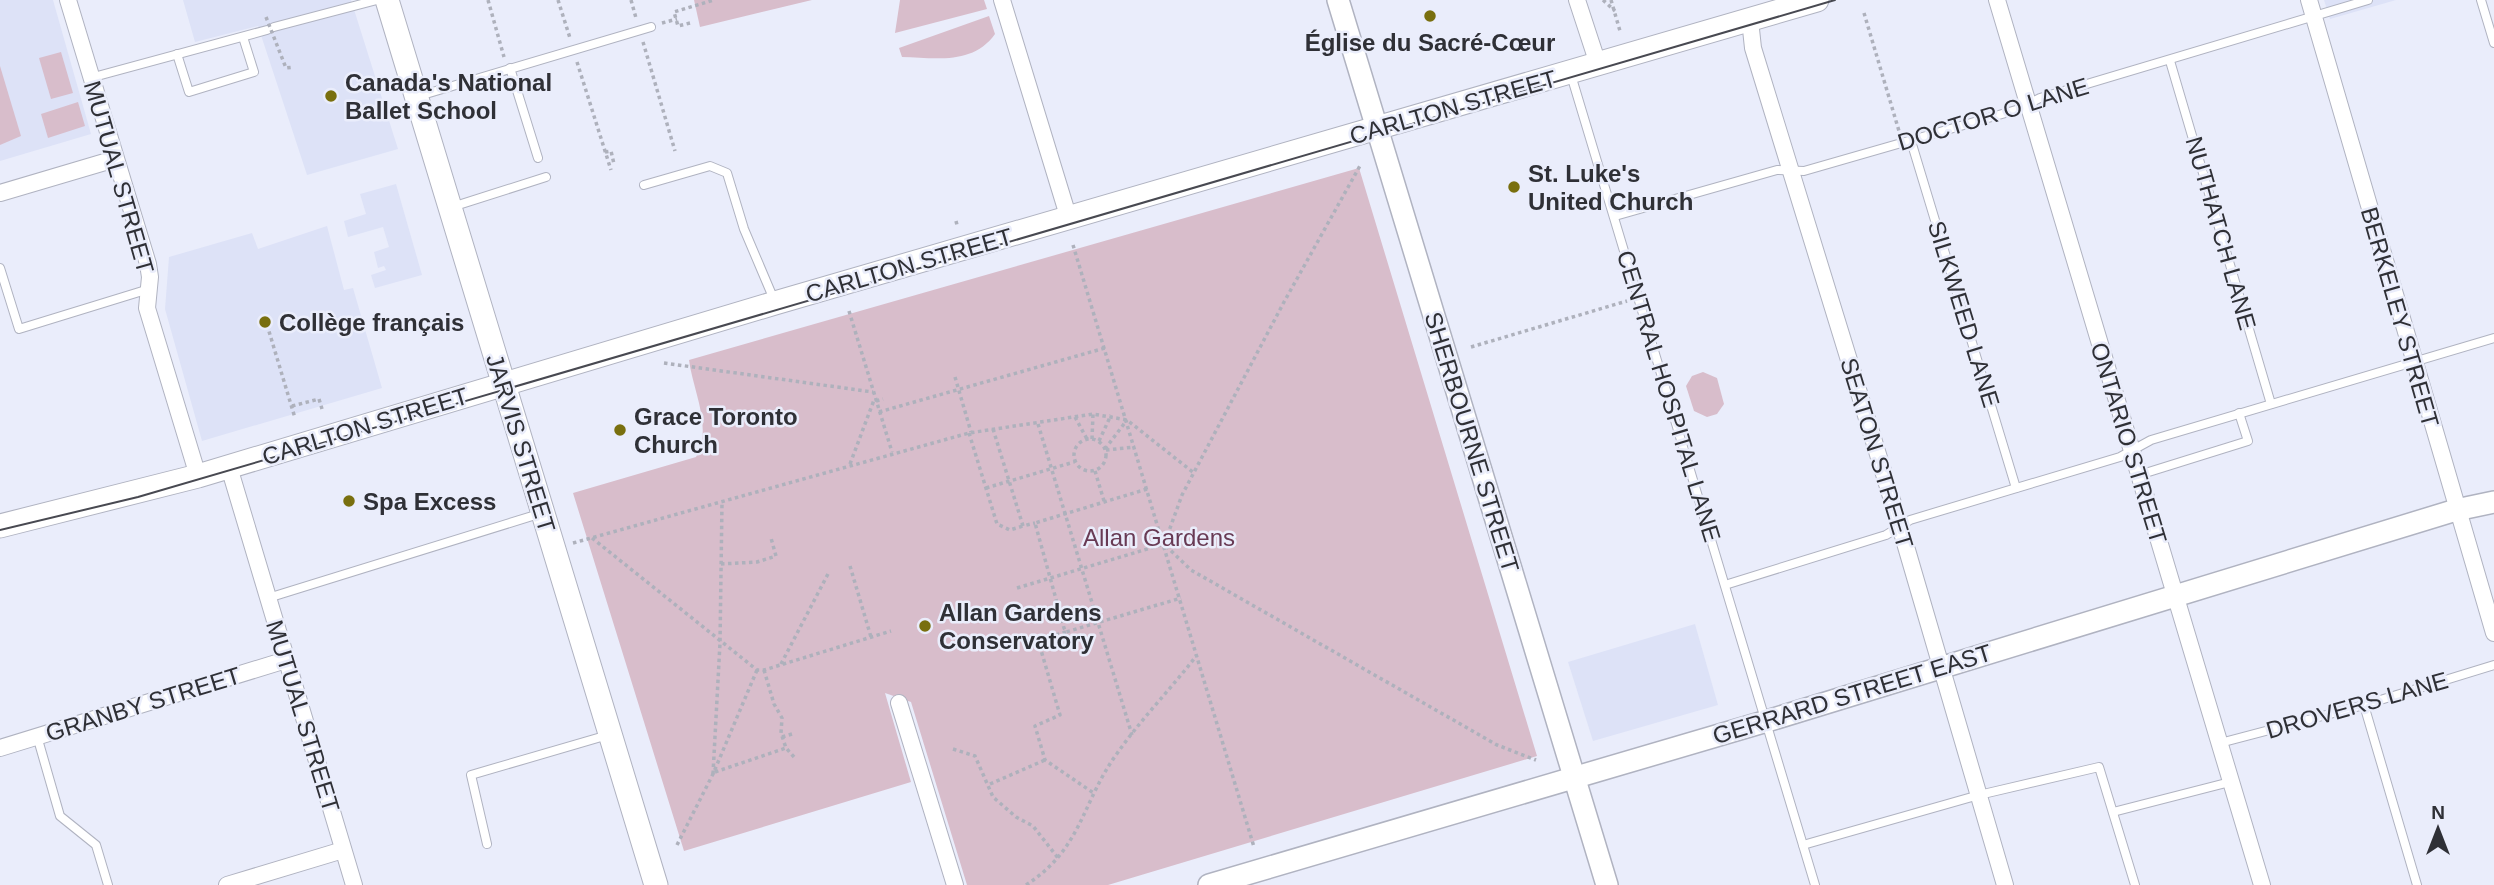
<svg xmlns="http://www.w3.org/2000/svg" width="2494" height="885" font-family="Helvetica,sans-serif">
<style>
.built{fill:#dde2f7}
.green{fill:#d8bdcb}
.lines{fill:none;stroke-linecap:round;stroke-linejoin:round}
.service-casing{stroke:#b0b3c1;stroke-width:10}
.minor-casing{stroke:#b0b3c1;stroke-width:18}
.tertiary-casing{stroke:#b0b3c1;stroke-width:24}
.secondary-casing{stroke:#b0b3c1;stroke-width:25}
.path{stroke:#aeb1bc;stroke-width:3.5;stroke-dasharray:3.5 3.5;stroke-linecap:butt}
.service{stroke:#fff;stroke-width:8}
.minor{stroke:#fff;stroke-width:16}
.tertiary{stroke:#fff;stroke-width:21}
.secondary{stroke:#fff;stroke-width:23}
.tram{stroke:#484951;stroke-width:2}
.path-bridge{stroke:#aeb1bc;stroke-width:3.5;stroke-dasharray:3.5 3.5;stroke-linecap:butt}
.poi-dot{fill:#796f0e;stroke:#eaedfb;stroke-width:2.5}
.labels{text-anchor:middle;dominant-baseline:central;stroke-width:5;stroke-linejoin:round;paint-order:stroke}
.poi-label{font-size:24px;font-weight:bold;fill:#2f3036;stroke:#eaedfb;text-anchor:start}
.street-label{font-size:24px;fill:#2f3036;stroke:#eaedfb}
.park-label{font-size:24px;fill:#683a54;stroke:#eaedfb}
</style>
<rect width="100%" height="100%" fill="#eaedfb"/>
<g class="built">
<path d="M0,0H53L91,134L0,161Z"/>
<path d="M183,0H351L398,149L307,175L258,26L195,42Z"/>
<path d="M2324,0H2396L2330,19Z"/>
<path d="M396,184L422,275L375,288L371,275L386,270L384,266L378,268L374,252L389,247L383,227L348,237L344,221L366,214L360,194Z"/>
<path d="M327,226L344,290L353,288L382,388L202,441L165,309L169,257L252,233L258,249Z"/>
<path d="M1695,624L1718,705L1593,741L1568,662Z"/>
</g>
<g class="green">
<path d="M694,0H812L700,27Z"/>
<path d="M900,0H984L987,9L895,33Z"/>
<path d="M989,16L995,34C973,65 936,58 902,57L899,48Z"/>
<path d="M61,52L73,93L51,99L39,58Z"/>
<path d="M0,66L21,136L0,145Z"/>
<path d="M78,102L85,126L48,138L41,114Z"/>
<path d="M1359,168L1537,756L1108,885H967L911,702L885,693L911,782L684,851L573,493L696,457C713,428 693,391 689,360Z"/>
<path d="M1703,372L1717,378L1724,404L1717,414L1707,417L1694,411L1686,386L1692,376Z"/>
</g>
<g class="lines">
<g class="service-casing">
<g id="service">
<path d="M2481,0L2494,43"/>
<path d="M274,27L377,0"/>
<path d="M177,54L189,92L254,72L243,37"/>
<path d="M2170,61L2271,404"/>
<path d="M510,68L538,158"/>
<path d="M1571,75L1815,885"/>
<path d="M90,78L267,30"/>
<path d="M419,96L651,27"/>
<path d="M1911,141L2016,488"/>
<path d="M644,185L710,166L727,173L744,229L775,302"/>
<path d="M452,207L546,177"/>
<path d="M1615,216L1777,170L1804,171L2016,110L2040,98L2368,0"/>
<path d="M0,268L19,329L149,289"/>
<path d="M2139,475L2248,441L2239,413"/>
<path d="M1725,585L1886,535L1910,520L2120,457L2151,440L2494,338"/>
<path d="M268,598L542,513"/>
<path d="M2364,705L2417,885"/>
<path d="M37,736L60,816L96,845L108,885"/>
<path d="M2220,743L2364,705L2494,665"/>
<path d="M2113,812L2230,782"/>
<path d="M487,844L471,775L608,735"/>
<path d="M1803,845L1979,795L2099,767L2135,885"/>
</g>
</g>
<g class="minor-casing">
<g id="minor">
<path d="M68,0L148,264L150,277L147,308L198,476"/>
<path d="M1002,0L1069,219"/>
<path d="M1577,0L1598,64"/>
<path d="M1997,0L2262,885"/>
<path d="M2309,0L2494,633"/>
<path d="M1750,20L1753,48L1900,526L2005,885"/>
<path d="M0,193L115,159"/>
<path d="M229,467L354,885"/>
<path d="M899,703L955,885"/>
<path d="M0,748L286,660"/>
<path d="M227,885L343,850"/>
</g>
</g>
<g class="tertiary-casing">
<g id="tertiary">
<path d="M1338,0L1607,885"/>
<path d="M1209,885L1767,721L2456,510L2494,502"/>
</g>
</g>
<g class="secondary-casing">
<g id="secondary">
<path d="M387,0L656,885"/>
<path d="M0,526L198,476L775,303L1817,0"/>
</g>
</g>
<g class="path">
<path d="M488,0L504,57"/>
<path d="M558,0L570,38"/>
<path d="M631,0L636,18"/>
<path d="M1603,0L1615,11"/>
<path d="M1611,0L1620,31"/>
<path d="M1864,13L1899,131"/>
<path d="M662,23L677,19"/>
<path d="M690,23L678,26L674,12L714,0"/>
<path d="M643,42L675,151"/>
<path d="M577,62L611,170"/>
<path d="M605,152L611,151L614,164"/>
<path d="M956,221L957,225"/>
<path d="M1073,245L1254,847"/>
<path d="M849,311L892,452"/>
<path d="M265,318L295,418"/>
<path d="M1471,347L1627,301"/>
<path d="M664,363L873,392"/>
<path d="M955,377L971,432"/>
<path d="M876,401L883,399"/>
<path d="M292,406L319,399L322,409"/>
<path d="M879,412L1105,348"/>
<path d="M1075,417L1087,439"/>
<path d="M1038,424L1132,735"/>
<path d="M993,429L1023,526L1035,523"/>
<path d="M969,433L997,524L1010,530L1023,526"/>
<circle cx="1090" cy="455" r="16"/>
<path d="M1092,439L1093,414"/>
<path d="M1099,441L1111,415"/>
<path d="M1105,449L1127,420"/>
<path d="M1106,450L1135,447"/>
<path d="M850,464L874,400"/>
<path d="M1095,471L1104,501"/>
<path d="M986,488L1074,462"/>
<path d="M1147,489L1035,523L1064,628L1066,632L1181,598"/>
<path d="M592,538L757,670H764L891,631"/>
<path d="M1165,542L1182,495L1284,302L1361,164"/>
<path d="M573,543L969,433L1093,414L1127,420L1194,473"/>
<path d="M1166,546L1191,570L1497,745L1536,760"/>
<path d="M721,564L757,562L776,556L771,538"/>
<path d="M850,566L871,637"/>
<path d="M1017,588L1164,544"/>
<path d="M1066,632L1038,640L1060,715L1035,726L1045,760L1095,794"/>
<path d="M781,664L829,572"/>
<path d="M764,670L774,704L782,718L781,733L786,748L794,757"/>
<path d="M782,737L792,734"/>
<path d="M953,749L975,756L993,797L1016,817L1033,826L1058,858"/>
<path d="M715,772L786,748"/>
<path d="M713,774L720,643L722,503"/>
<path d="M990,784L1045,760"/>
<path d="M677,845L713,774L757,670"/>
<path d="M1026,885C1082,849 1082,802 1116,755C1140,720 1171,689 1197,655"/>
</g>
<use href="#service" class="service"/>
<use href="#minor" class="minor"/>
<use href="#tertiary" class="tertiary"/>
<use href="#secondary" class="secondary"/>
<path class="tram" d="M0,530L138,497L1835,0"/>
<path class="path-bridge" d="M266,17L286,68L294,67"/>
</g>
<g class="poi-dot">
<circle cx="1430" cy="16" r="7"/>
<circle cx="331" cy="96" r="7"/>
<circle cx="1514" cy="187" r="7"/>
<circle cx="265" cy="322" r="7"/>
<circle cx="620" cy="430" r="7"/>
<circle cx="349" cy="501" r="7"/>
<circle cx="925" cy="626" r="7"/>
</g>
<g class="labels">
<g class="poi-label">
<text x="1430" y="42" text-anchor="middle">Église du Sacré-Cœur</text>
<text x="345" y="82">Canada's National<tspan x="345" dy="28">Ballet School</tspan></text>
<text x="1528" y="173">St. Luke's<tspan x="1528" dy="28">United Church</tspan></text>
<text x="279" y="322">Collège français</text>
<text x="634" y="416">Grace Toronto<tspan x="634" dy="28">Church</tspan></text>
<text x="363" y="501">Spa Excess</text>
<text x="939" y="612">Allan Gardens<tspan x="939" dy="28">Conservatory</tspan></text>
</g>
<g class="street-label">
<text transform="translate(1453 107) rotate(-16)">CARLTON STREET</text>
<text transform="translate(1993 114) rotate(-17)">DOCTOR O LANE</text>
<text transform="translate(119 177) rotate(74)">MUTUAL STREET</text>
<text transform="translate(2221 233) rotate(74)">NUTHATCH LANE</text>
<text transform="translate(909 265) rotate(-16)">CARLTON STREET</text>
<text transform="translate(1964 314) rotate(73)">SILKWEED LANE</text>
<text transform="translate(2400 317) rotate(74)">BERKELEY STREET</text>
<text transform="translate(1669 396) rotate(73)">CENTRAL HOSPITAL LANE</text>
<text transform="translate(365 426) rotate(-17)">CARLTON STREET</text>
<text transform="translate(1472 442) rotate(73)">SHERBOURNE STREET</text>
<text transform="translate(521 443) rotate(73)">JARVIS STREET</text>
<text transform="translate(2129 443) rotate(73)">ONTARIO STREET</text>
<text transform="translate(1877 453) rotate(73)">SEATON STREET</text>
<text transform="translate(1852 694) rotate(-17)">GERRARD STREET EAST</text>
<text transform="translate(143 704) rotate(-17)">GRANBY STREET</text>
<text transform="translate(2357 705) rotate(-16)">DROVERS LANE</text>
<text transform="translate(303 716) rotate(73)">MUTUAL STREET</text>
</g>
<g class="park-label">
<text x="1159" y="537">Allan Gardens</text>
</g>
</g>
<g transform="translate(2438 829)" stroke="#eaedfb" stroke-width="5" paint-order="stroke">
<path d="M0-5L12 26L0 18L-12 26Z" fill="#2f3036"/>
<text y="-10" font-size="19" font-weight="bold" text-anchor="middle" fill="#2f3036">N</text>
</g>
</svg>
